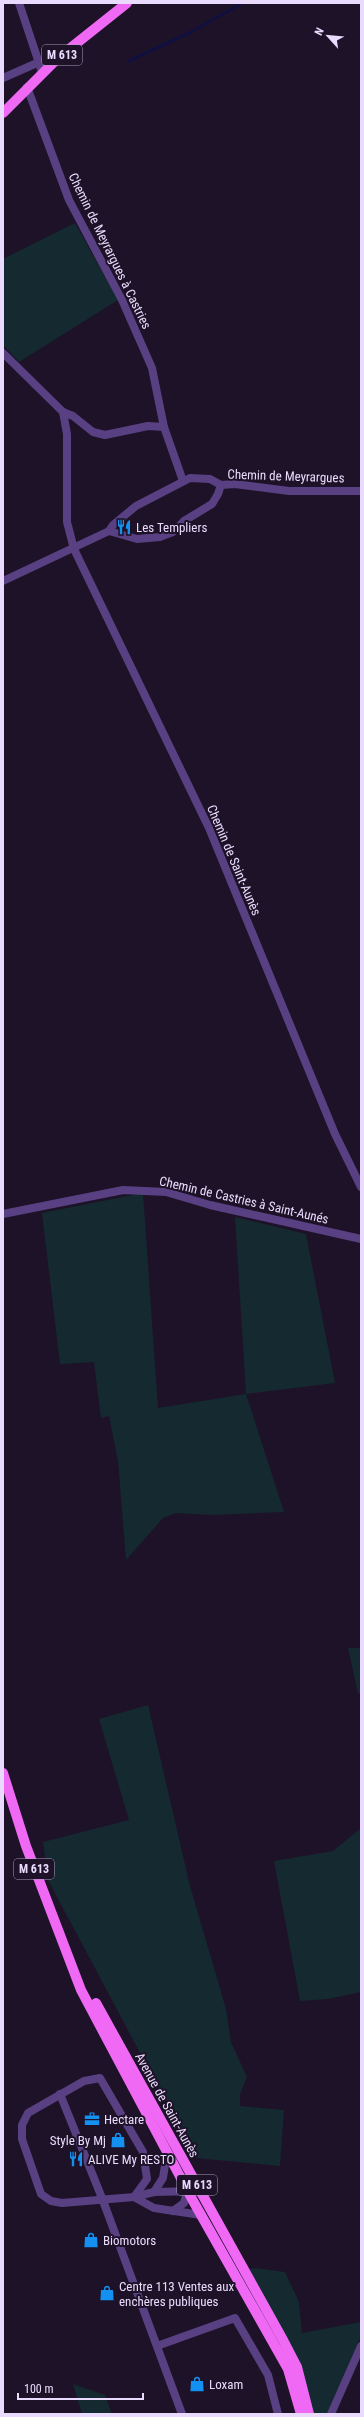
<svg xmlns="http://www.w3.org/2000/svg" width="364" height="2417" font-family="'Roboto Condensed',sans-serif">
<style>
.green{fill:#152931}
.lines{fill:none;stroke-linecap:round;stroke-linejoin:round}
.stream{stroke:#0e1044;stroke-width:2.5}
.minor{stroke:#594083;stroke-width:8}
.tertiary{stroke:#594083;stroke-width:8}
.primary{stroke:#f069f5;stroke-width:10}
.labels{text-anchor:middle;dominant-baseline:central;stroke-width:4;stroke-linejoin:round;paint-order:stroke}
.shield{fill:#1d1227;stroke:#ac9ebd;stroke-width:1}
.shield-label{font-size:12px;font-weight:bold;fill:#eadafd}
.street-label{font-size:13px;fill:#eadafd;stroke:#1d1227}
.poi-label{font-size:13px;fill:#eadafd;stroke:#1d1227;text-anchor:start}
</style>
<rect width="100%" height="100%" fill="#1d1227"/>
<g class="green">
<path d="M75,223L118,300L19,362L3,345V259Z"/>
<path d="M143,1193L158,1408L246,1394L235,1217L306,1234L335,1383L246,1394L284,1512L211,1515L176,1513L163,1518L126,1560L118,1461L109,1416L101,1418L94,1362L60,1364L42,1213Z"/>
<path d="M348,1648H361V1694L358,1693Z"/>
<path d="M148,1705L190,1886L226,2009L231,2042L247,2077L240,2094V2106L284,2110L280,2166L196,2158L48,1880L43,1842L129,1820L99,1719Z"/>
<path d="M361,1828V1992L328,1999L300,2001L274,1861L333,1851Z"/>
<path d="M255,2268L285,2272L299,2302L302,2333L361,2322V2336L327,2414H312L249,2269Z"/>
<path d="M73,2384L105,2395L112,2414H82Z"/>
</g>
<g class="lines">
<path class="stream" d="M129,61L191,32L243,3"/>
<g class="minor">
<path d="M19,3L42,72"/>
<path d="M3,78L37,63"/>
<path d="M27,87L69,200L122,300L152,368L164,427"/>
<path d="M63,412L73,416L93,432L105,435L148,426L164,427L183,481"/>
<path d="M109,531L113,525L136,506L190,478L210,479L221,485L235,484L289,491H361"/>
<path d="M3,581L109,531L137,539L160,537L173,532L184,521L212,504L218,494L221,485"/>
<path d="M3,1214L123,1190L166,1192L210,1205L361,1239"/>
<path d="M100,2078L143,2152L147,2179L134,2197L62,2203L51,2201L41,2194L22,2139V2125L28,2113L84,2081Z"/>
<path d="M60,2094L102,2198L182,2414"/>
<path d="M200,2191L154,2192L134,2197L154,2208L201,2215"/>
<path d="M154,2192L163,2178L167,2152"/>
<path d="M173,2211L184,2203L192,2176"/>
<path d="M157,2346L235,2318L268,2375L278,2414"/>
<path d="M331,2414L361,2346"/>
</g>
<path class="tertiary" d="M3,353L63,412L67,434V522L74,549L209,828L335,1134L361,1187"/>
<g class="primary">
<path d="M3,113L58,58L127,3"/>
<path d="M3,1773L26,1846L81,1990L192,2199L288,2369L301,2414"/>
<path d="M96,2003L283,2340L297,2367L309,2414"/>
</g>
</g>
<defs>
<g id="restaurant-bare" transform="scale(1.2)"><path d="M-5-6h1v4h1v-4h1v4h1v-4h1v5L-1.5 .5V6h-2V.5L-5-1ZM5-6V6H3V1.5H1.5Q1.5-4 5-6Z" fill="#1390f0" stroke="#1d1227" stroke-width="2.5" paint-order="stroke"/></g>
<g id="office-bare" transform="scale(1.2)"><path d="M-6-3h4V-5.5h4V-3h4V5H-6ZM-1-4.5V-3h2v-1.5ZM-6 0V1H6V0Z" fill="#1390f0" stroke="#1d1227" stroke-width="2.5" paint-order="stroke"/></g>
<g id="shop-bare" transform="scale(1.2)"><path d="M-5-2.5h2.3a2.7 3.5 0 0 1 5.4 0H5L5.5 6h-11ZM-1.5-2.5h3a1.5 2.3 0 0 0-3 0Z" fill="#1390f0" stroke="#1d1227" stroke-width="2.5" paint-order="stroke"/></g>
</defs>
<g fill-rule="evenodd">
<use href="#restaurant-bare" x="124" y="527"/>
<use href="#office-bare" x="92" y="2119"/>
<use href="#shop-bare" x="118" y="2140"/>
<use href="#restaurant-bare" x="76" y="2159"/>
<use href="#shop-bare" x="91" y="2240"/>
<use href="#shop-bare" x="107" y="2293"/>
<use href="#shop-bare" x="197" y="2384"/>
</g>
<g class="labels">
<g class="shield">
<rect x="42" y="45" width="40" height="20" rx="3"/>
<rect x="14" y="1859" width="40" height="20" rx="3"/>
<rect x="177" y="2175" width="40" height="20" rx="3"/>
</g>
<g class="shield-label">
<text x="62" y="55">M 613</text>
<text x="34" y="1869">M 613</text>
<text x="197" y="2185">M 613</text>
</g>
<g class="street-label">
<text transform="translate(110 251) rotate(64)">Chemin de Meyrargues à Castries</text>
<text transform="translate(286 476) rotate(2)">Chemin de Meyrargues</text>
<text transform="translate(234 860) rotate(67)">Chemin de Saint-Aunès</text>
<text transform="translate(244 1200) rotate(13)">Chemin de Castries à Saint-Aunés</text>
<text transform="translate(167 2105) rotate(61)">Avenue de Saint-Aunès</text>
</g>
<g class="poi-label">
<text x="136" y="527">Les Templiers</text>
<text x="104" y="2119">Hectare</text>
<text x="106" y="2140" text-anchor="end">Style By Mj</text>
<text x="88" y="2159">ALIVE My RESTO</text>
<text x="103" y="2240">Biomotors</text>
<text x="119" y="2286">Centre 113 Ventes aux<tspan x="119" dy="15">enchères publiques</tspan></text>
<text x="209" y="2384">Loxam</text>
</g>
</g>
<rect width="364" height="2417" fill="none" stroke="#eadafd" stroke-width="8"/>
<g transform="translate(328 36) rotate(297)" stroke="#1d1227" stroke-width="3" paint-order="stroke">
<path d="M0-3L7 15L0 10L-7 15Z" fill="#eadafd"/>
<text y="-6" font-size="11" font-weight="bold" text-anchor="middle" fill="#eadafd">N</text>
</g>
<path d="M18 2393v6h125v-6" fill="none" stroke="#eadafd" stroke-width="2"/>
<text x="24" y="2393" font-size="12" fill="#eadafd" stroke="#1d1227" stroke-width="3" paint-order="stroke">100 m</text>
</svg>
